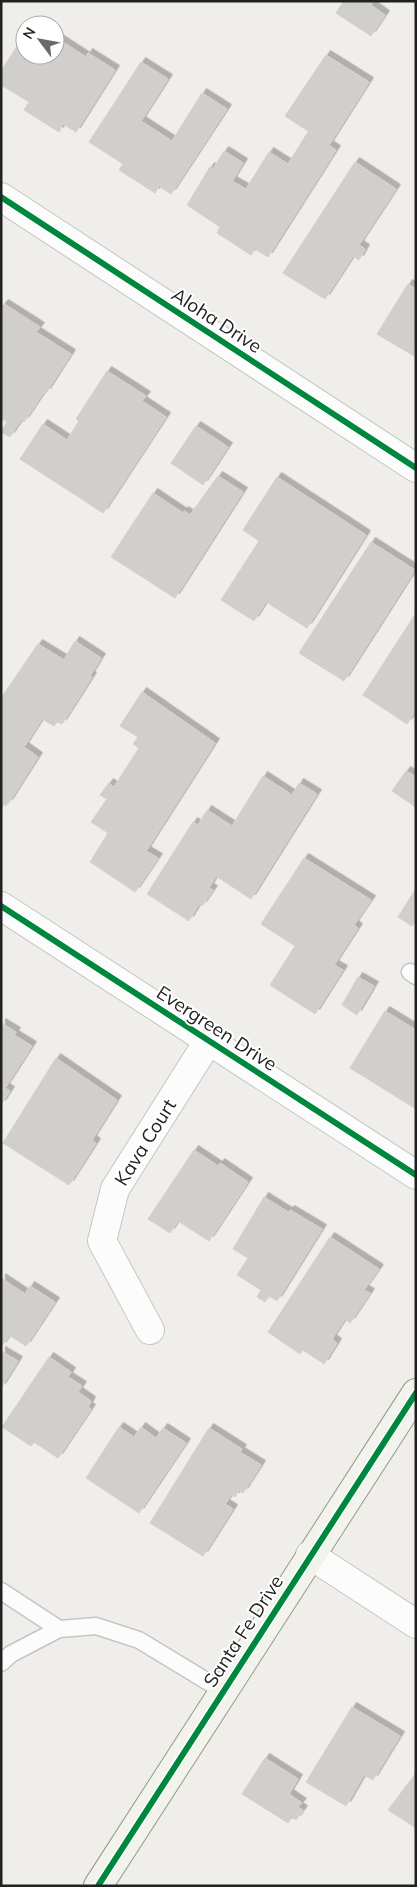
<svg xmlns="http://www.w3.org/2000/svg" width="417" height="1887" font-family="Mulish,sans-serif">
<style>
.building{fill:#d1cfcc;stroke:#d3d0cd;filter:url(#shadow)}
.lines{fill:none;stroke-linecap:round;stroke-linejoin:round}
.service-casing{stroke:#c6c5c3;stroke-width:19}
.minor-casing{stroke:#c6c5c3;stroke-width:30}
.secondary-casing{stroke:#969884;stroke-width:30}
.service{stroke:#fdfcfc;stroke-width:16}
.minor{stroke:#fdfcfc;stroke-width:28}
.secondary{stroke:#f3f3ed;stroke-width:28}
.cycleway-casing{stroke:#fff;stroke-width:9}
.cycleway{stroke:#00873e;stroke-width:6}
.labels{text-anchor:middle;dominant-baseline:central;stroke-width:4;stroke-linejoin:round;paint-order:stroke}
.street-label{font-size:19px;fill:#222;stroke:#fff}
</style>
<defs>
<filter id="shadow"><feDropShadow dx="4.5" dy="-4.5" stdDeviation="0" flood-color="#0004"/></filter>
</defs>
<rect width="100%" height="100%" fill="#f0eeeb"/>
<g class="building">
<path d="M344,1H373L371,5L385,15L371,36L336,13Z"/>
<path d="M25,34V55H55V37L86,57L88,53L115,70L76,132L63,124L59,132L24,110L29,102L1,85V71Z"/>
<path d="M326,55L369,82L329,145L285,116Z"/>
<path d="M141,62L168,79L141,121L172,141L202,93L227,109L171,194L159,186L155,193L119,170L123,164L89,142Z"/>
<path d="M308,132L336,150L268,257L255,249L251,255L217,233L220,227L187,205L210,167L213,169L224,151L243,163L232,181L246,189L269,152L288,164Z"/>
<path d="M355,162L396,189L359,245L365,249L359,260L353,256L325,299L283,273Z"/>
<path d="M408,284L416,289L414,356L377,334Z"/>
<path d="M4,304L40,327L36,332L71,354L46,393L44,392L24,422L21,420L10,437L1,432L7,422L1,418V307Z"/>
<path d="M107,371L146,396L142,401L166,417L103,513L20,459L43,424L67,440L79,421L76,419Z"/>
<path d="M196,426L228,447L203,485L171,463Z"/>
<path d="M218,476L243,492L175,598L111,557L153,493L183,513L184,511L190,515Z"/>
<path d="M277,477L366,535L307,628L266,602L254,621L221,600L259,541L243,530Z"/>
<path d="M371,542L415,570L344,681L299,653Z"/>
<path d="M416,613V710L407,724L363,695Z"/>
<path d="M75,641L101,658L90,676L92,677L62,724L57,722L54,726L42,719L24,747L38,757L8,804L5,803L1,810V698L38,644L64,660Z"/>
<path d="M142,692L215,743L146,851L158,858L135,892L90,862L108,833L91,822L107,799L100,795L109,783L114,787L139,748L133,744L138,737L120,726Z"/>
<path d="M406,771L416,777V807L392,791Z"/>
<path d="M263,776L292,795L299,783L317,794L251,899L216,876L209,888L213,890L202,906L199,904L189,921L147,894L193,822L198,825L207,810L232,826Z"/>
<path d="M304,858L371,900L354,925L358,928L334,965L343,970L315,1014L270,985L295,946L261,924Z"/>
<path d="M415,890L416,920L412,926L398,917Z"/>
<path d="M358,977L374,986L357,1015L342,1005Z"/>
<path d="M385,1011L416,1030V1109L350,1068Z"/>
<path d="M1,1023L16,1032L14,1035L32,1046L5,1088L10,1091L1,1105Z"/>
<path d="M56,1058L117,1100L92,1140L96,1143L69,1185L3,1143Z"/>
<path d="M194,1150L218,1166L220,1163L248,1182L209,1241L178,1221L170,1233L148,1219Z"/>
<path d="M264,1197L288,1212L290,1210L322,1229L277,1301L269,1296L265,1302L257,1297L261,1290L237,1275L248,1258L233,1249Z"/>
<path d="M330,1237L379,1269L364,1290L370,1293L350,1323L345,1319L332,1339L337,1343L324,1364L303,1350L300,1354L268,1332Z"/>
<path d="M1,1278L25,1294L30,1286L55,1302L26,1346L9,1335L1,1347Z"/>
<path d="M1,1351L18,1361L1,1388Z"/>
<path d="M49,1357L71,1372L68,1377L82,1386L78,1392L91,1401L88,1407L91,1409L58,1458L34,1442L31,1446L2,1427Z"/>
<path d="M119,1427L134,1437L141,1427L156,1438L163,1428L186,1443L139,1513L86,1478Z"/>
<path d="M209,1428L242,1449L240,1452L261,1465L243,1493L239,1490L235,1497L231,1495L225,1504L233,1509L203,1556L150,1523Z"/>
<path d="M352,1707L400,1736L373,1780L364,1775L346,1806L306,1782Z"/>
<path d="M265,1758L298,1779L289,1794L302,1803L298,1807L303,1810L296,1820L292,1817L288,1823L242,1794Z"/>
<path d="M416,1773V1828L388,1810Z"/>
</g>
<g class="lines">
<g class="service-casing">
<g id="service">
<path d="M410,972L416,976"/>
<path d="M1,1591L59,1629"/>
<path d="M1,1663L11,1654L59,1629L96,1626L139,1640L223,1691"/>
</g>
</g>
<g class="minor-casing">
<g id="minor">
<path d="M1,197L416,468"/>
<path d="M1,906L416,1175"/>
<path d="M150,1330L102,1241L115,1189L209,1040"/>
<path d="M310,1555L416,1624"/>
</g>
</g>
<g class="secondary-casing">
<path id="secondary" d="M98,1886L416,1393"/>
</g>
<use href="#service" class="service"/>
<use href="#minor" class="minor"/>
<use href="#secondary" class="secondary"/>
<g class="cycleway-casing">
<g id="cycleway">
<path d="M1,197L416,468"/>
<path d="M1,906L416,1175"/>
<path d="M98,1886L416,1393"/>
</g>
</g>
<use href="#cycleway" class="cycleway"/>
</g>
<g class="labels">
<g class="street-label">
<text transform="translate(217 320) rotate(33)">Aloha Drive</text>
<text transform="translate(217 1028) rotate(33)">Evergreen Drive</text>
<text transform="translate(145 1142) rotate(-58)">Kava Court</text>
<text transform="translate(243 1631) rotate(-57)">Santa Fe Drive</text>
</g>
</g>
<rect width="417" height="1887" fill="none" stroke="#222222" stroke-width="5"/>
<g transform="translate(40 40) rotate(302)"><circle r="24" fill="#ffffff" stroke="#a7a7a7"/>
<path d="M0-4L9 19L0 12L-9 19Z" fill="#6a6968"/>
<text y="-8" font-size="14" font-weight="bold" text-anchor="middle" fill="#222222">N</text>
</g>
</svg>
